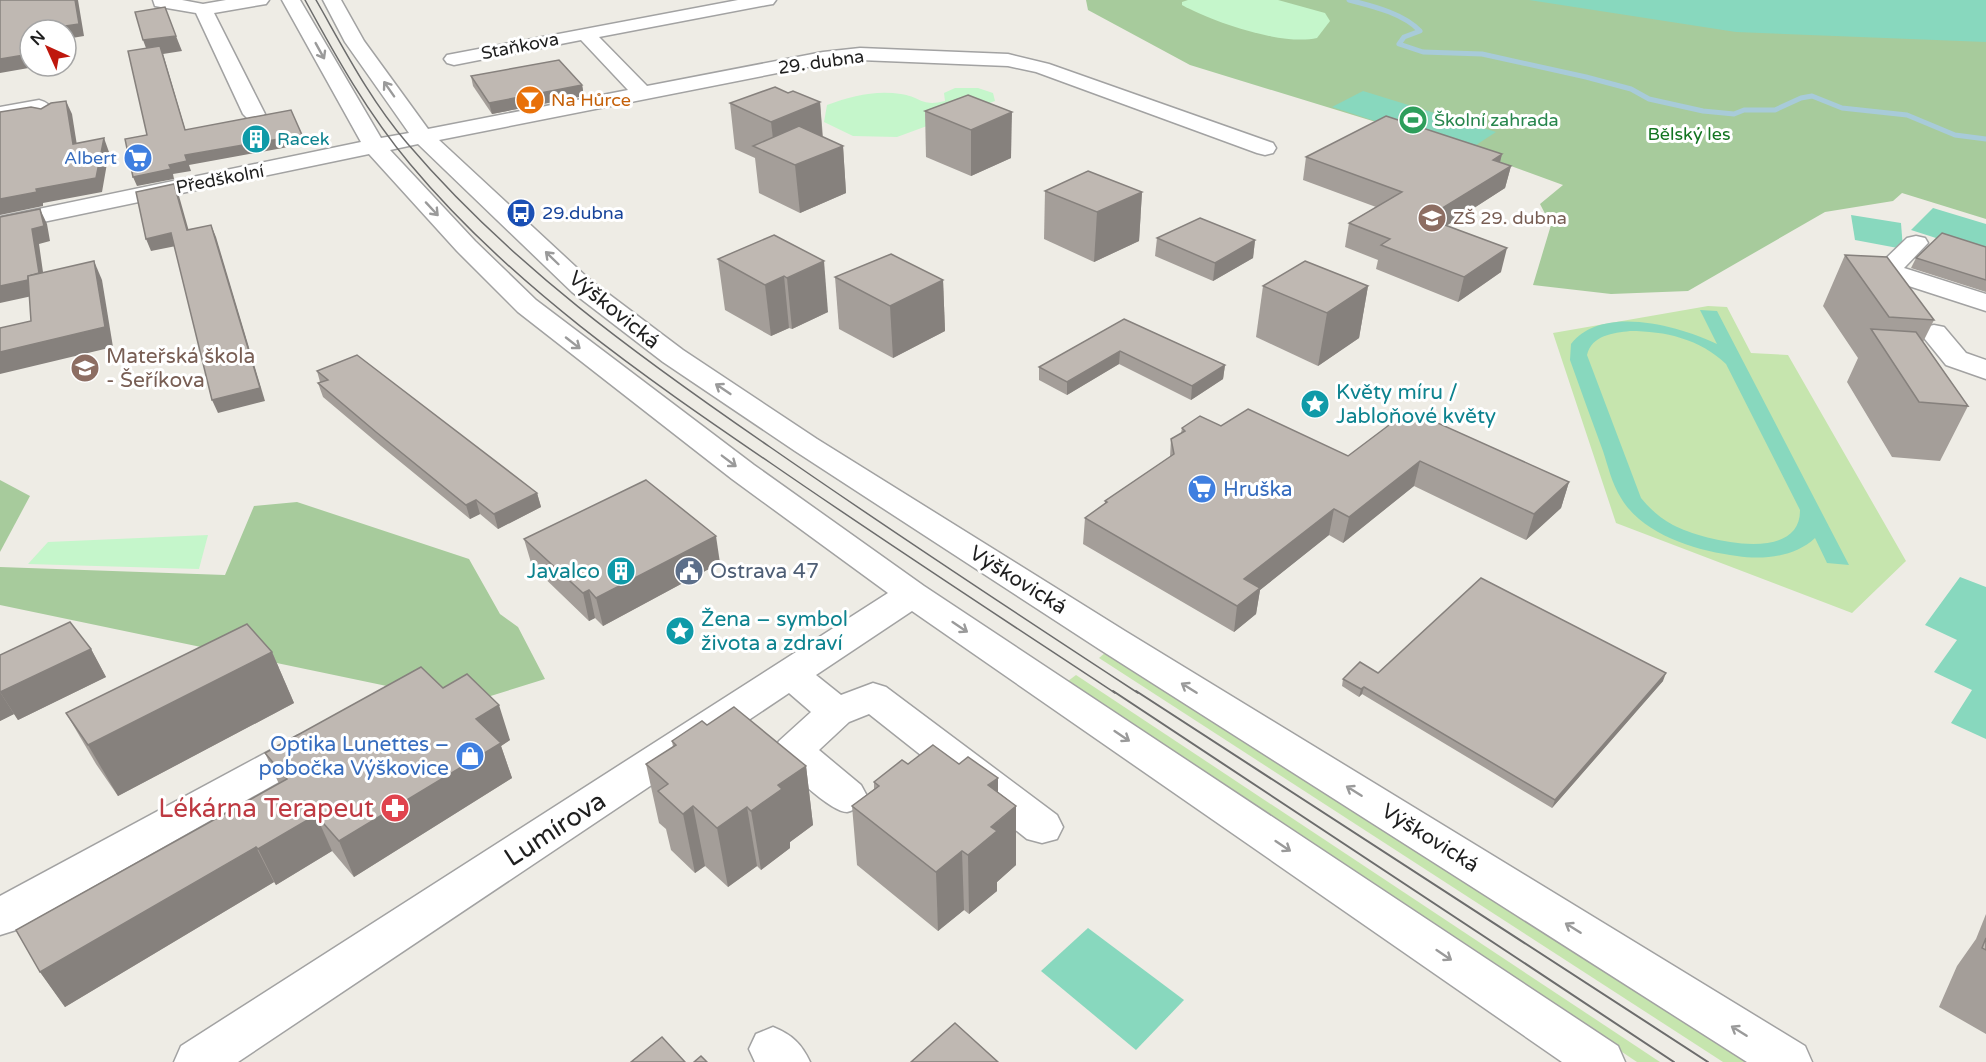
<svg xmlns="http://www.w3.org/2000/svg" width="1986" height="1062" font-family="'Varela Round',sans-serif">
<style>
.grass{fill:#c6e5ae}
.forest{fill:#a7cb9c}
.park{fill:#c5f6cb}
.pitch{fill:#88d8be;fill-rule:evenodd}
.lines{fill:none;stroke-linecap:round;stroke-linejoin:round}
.stream{stroke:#a8cbd9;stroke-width:5}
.minor-casing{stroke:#a2a2a2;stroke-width:3}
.minor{fill:#fff;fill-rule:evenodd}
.tram-far1{stroke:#6c6c6c;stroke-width:1.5}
.tram{stroke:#6c6c6c;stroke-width:2}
.wall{fill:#a49e99}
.shaded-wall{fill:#86817d}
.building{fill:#bfb8b2;stroke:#86817d;stroke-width:1.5}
.oneway{stroke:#9a9a9a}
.labels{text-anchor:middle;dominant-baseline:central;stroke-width:6;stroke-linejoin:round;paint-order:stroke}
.far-street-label{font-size:18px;fill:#1e1e1e;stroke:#fff}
.far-food-label{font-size:18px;fill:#c56008;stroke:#fff;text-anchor:start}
.far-leisure-label{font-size:18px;fill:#27864d;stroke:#fff;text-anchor:start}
.far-park-label{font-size:18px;fill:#137521;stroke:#fff}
.far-culture-label{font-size:18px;fill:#0d838f;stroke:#fff;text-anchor:start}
.far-shop-label{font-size:18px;fill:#366cbe;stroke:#fff;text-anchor:end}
.far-transit-label{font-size:18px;fill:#164399;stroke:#fff;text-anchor:start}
.far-education-label{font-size:18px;fill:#785e54;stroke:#fff;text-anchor:start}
.street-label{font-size:21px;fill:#1e1e1e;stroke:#fff}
.education-label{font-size:21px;fill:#785e54;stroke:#fff;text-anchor:start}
.culture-label{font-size:21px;fill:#0d838f;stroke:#fff;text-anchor:start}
.shop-label{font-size:21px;fill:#366cbe;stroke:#fff;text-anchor:start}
.service-label{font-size:21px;fill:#4e5e75;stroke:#fff;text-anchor:start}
.near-health-label{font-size:26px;fill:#be3a42;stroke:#fff;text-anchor:end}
.near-street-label{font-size:26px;fill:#1e1e1e;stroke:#fff}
</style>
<rect width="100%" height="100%" fill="#eeece5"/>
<g class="grass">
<path d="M1708,306L1727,307L1751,353L1788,355L1906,561L1852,613L1616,523L1553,333Z"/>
<path d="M1106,652L1746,1062H1723L1099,658Z"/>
<path d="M1076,675L1660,1062H1637L1068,681Z"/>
</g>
<g class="forest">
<path d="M1086,0H1986V219L1902,193L1893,201L1825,212L1688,291L1611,294L1533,285L1551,225L1540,204L1563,185L1467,150L1190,65L1088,10Z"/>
<path d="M0,480L30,496L0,552Z"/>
<path d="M297,502L469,559L500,614L518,627L545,679L468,703L0,605V567L225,575L254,506Z"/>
</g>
<g class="park">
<path d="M1188,0H1278L1325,13L1330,21L1317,38C1282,46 1213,22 1182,5V2Z"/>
<path d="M955,88H978L993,93L995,101L897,137L853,136L824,122L827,105C852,96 875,90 901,94C921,97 921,107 945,101L944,93Z"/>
<path d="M208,535L199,569L28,564L48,542Z"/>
</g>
<g class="pitch">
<path d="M1529,0H1986V42L1736,32Z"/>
<path d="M1363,91L1496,132L1467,151L1332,107Z"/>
<path d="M1933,208L1986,224V254L1911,230Z"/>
<path d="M1851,215L1901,223L1903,249L1855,240Z"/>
<path d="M1700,310L1717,311L1849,565L1827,563L1815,538C1795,557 1763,560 1737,556C1697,551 1643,535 1621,498C1612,484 1608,466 1603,451C1592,421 1581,391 1570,360L1571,344C1602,304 1679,326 1717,344ZM1630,331C1665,331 1700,339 1726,364L1800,510C1801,565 1701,540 1673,525C1660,518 1650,509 1641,498L1587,355C1592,335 1613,333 1630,331Z"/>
<path d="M1960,577L1986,587V739L1951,723L1972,690L1934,672L1957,640L1925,625Z"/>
<path d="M1088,928L1184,1000L1136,1050L1041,971Z"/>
</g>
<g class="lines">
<path class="stream" d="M1349,0C1372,6 1403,13 1420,31L1404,37L1399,44L1423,52L1482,54L1586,77L1631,89L1649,99L1703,111L1734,114L1744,110H1775L1801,98L1812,96L1842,108L1907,115L1955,135L1986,139"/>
<g class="minor-casing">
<g id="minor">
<path d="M153,0H182L203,4L226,0H269L266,4L260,5L214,13L265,114L261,118L254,120L247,118L243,114L196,13L155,6Z"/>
<path d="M282,0H300L381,138L409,133L345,42L323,0H341L364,41L428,129L628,90L581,40L454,65L447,63L444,59L447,55L738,0H776L773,4L767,5L599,37L647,86L823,52L860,48L1008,54L1049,64L1273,143L1276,148L1273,153L1265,155L1257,153L1036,72L1008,66L860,60L823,64L439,140L590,280L683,350L817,439L1125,631L1805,1046L1812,1062H1747L1099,649L795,451L663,362L572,292L418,144L390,150L475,241L536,300L754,465L924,586L1618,1046L1625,1062H1562L912,611L816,675L841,695L873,683L886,687L1057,815L1063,827L1057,839L1042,843L1027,839L869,714L849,722L819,750L861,785L867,796L861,807C857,808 851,811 847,812C830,812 782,766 773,751L779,741L811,712L789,693L238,1062H174L181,1046L888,593L732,479L518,312L457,251L369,154L0,231V217L361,142Z"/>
<path d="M39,100C48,102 51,107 56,114L52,118C44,121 39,121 34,113L0,119V107Z"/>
<path d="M1916,236L1925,238L1928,243L1904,268L1986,294V311L1878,276L1874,271L1878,266L1907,238Z"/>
<path d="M1934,325L1944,327L1966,353L1986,360V379L1946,365L1920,333L1924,327Z"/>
<path d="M311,731L325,736L331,746L325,756L16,930L0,935V896L297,736Z"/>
<path d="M773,1027C792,1035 801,1043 810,1062H755L749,1049L756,1034Z"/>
</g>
</g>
<use href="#minor" class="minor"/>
<g class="tram-far1">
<path d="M305,0C336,57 368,114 410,164C511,285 643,376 772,464C885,542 1000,617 1115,693"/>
<path d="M316,0C344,49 370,100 407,143C510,264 639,357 770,447C891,531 1014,612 1138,693"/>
</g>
<g class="tram">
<path d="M1113,691L1674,1062"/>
<path d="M1136,691L1708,1062"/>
</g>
</g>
<g class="wall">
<path d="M471,76L582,85L584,96L492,114L473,86Z"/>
<path d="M788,93L820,102L823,137L843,146L846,193L800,213L759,193L755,158L735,149L730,103Z"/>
<path d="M968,95L1011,158L971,176L926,157L925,111Z"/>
<path d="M1502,154L1500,162L1511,166L1505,188L1446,226L1501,272L1458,302L1376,269L1378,260L1345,247L1349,223L1376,207L1303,180L1306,157Z"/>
<path d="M1045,191L1142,192L1139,241L1094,262L1044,239Z"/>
<path d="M774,235L828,312L792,329L789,328L771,336L725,310L718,259Z"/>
<path d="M1157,238L1255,240L1253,258L1213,281L1155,256Z"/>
<path d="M1986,247V292L1911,268L1916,258Z"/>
<path d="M1845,255L1934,320L1923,342L1968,406L1940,461L1892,457L1847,382L1858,358L1823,306Z"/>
<path d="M835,277L943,280L945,331L893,358L839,329Z"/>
<path d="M1263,286H1368L1359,338L1318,366L1256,337Z"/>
<path d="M1124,319L1225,365L1223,379L1191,400L1119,364L1067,395L1039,380V367Z"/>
<path d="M317,371L537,493L541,507L498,529L480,514L470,519L381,446L323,397L318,383L320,382Z"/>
<path d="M1409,410L1569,482L1561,508L1526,540L1414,486L1343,543L1329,535L1260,590L1256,614L1234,632L1083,544L1085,518L1105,504V501L1170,457L1171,439L1181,433L1182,428L1221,426L1348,456Z"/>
<path d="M524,539L720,563L603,626L595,618L589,621L532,566Z"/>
<path d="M91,649L106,677L18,720L14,714L0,721V655Z"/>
<path d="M272,652L294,703L118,796L96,764L66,713Z"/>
<path d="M1378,673L1663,681L1552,808L1362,694L1359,697L1342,686L1343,679Z"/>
<path d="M443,688L510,740L501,746L512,778L354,877L332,851L276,885L274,882L65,1007L40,972L279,784L265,753Z"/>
<path d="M707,725L806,766L813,825L790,842V848L761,870L757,866L728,887L705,866L695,873L671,850L666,829L659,823L646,764L673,747L672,741Z"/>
<path d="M908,764L998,792L1016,806V865L997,882V891L969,914L964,910L938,931L857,865L852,806L874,789V782Z"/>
<path d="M1986,914V1034L1939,1007L1957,966L1976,939Z"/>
</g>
<g class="shaded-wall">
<path d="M75,0H78L84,36L66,39V30H38Z"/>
<path d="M176,36L182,51L163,54L188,139L185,130L149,56L143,40Z"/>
<path d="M30,54V66H40L0,73V59Z"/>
<path d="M582,85L584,96L492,114L489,103Z"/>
<path d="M66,101L72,114L79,158L73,144Z"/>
<path d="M820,102L823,147L775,156L771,122Z"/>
<path d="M1012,112L1011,158L971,176V130Z"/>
<path d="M302,135L305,144L189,165L191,171L173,174L174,179L137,186L133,177L169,165L185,155Z"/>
<path d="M104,138L109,152L102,192L43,203V206L0,215V199L36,189Z"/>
<path d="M843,146L846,193L800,213L795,165Z"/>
<path d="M1502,154L1497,174L1511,166L1505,188L1421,242L1426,218L1493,160Z"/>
<path d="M174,184L179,196L192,242L187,230Z"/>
<path d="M1142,192L1139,241L1094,262L1097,212Z"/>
<path d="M40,209L47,224L50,241L39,244L46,293L0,303V286L32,229Z"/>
<path d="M211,225L216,237L265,401L218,413L212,400Z"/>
<path d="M171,233L176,246L151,251L146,239Z"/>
<path d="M1255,240L1253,258L1213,281L1215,263Z"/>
<path d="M1507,248L1501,272L1458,302L1464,277Z"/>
<path d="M94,261L102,280L113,347L0,374V352Z"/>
<path d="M824,261L828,312L792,329L787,278Z"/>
<path d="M784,276L789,328L771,336L765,285Z"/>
<path d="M943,280L945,331L893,358L890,306Z"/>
<path d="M1368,286L1359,338L1318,366L1327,313Z"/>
<path d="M1120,351L1119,364L1067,395V382Z"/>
<path d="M1225,365L1223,379L1191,400L1192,386Z"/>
<path d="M1420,461L1414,486L1343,543L1349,517Z"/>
<path d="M1569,482L1561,508L1526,540L1534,514Z"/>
<path d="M537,493L541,507L498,529L494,514Z"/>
<path d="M476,500L480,514L470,519L466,505Z"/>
<path d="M1334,509L1329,535L1260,590L1256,614L1234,632L1237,606L1244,579Z"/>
<path d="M716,536L720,563L603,626L596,598Z"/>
<path d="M589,590L595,618L589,621L583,593Z"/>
<path d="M91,649L106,677L18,720L0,692Z"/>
<path d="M272,652L294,703L118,796L88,745Z"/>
<path d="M1666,673L1663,681L1552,808L1555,800Z"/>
<path d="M1364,687L1362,694L1359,697L1361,689Z"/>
<path d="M0,692L14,714L0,721Z"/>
<path d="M499,705L510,740L501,746L512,778L354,877L339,841L476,719Z"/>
<path d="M806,766L813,825L790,842V848L761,870L751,811L778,785Z"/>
<path d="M998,778V822L1016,806V865L997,882V891L969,914L968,855L988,785Z"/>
<path d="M693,806L705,866L695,873L683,814Z"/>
<path d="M747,807L757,866L728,887L717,828Z"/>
<path d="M316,815L332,851L276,885L258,849Z"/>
<path d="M256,847L274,882L65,1007L40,972Z"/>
<path d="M962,851L964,910L938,931L936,872Z"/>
</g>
<g class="building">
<path d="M0,0H75L79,24L38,30H30V54L0,59Z"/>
<path d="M165,7L176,36L143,40L135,12Z"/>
<path d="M160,46L185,130L291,110L302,135L185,155L187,161L169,165L171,169L133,177L125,139L147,135L128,51Z"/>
<path d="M559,60L582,85L489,103L471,76Z"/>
<path d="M775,87L788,93L793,91L820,102L771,122L730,103Z"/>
<path d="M968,95L1012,112L971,130L925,111Z"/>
<path d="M66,101L73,144L104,138L96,178L36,189L37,192L0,199V112L31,107L41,109L51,103Z"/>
<path d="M1386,116L1502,154L1493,160L1511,166L1426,218L1507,248L1464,277L1381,245L1390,239L1349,223L1402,192L1306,157Z"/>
<path d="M799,126L843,146L795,165L753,146Z"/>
<path d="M1088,171L1142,192L1097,212L1045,191Z"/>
<path d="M174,184L187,230L211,225L260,388L212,400L171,233L146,239L136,192Z"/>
<path d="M40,209L44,226L32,229L39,273L28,276V280L0,286V217Z"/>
<path d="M1200,218L1255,240L1215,263L1157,238Z"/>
<path d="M1942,233L1986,247V280L1916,258Z"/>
<path d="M774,235L824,261L787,278L784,276L765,285L718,259Z"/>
<path d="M891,254L943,280L890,306L835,277Z"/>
<path d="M1845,255L1887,257L1934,320L1889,317Z"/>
<path d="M94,261L105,327L0,352V328L31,321L28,276Z"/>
<path d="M1305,261L1368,286L1327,313L1263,286Z"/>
<path d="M1124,319L1225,365L1192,386L1120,351L1067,382L1039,367Z"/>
<path d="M1871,329L1916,332L1968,406L1919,402Z"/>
<path d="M357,355L537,493L494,514L476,500L466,505L376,432L318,383L328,380L317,371Z"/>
<path d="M1248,409L1348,456L1409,410L1569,482L1534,514L1420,461L1349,517L1334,509L1244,579L1260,588L1237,606L1085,518L1107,502L1105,501L1174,454L1171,439L1185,431L1182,428L1200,416L1221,426Z"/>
<path d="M646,480L716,536L596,598L589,590L583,593L524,539Z"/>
<path d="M1481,578L1666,673L1555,800L1364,687L1361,689L1343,679L1360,662L1378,673Z"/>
<path d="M70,622L91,649L0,692V655Z"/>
<path d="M247,624L272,652L88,745L66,713Z"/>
<path d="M421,667L443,688L467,674L499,705L476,719L501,743L339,841L316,815L258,849L256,847L40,972L16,930L287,779L265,753Z"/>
<path d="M734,707L806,766L778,785L782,789L751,811L747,807L717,828L693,806L683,814L658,791L668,784L646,764L676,745L672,741L702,721L707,725Z"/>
<path d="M933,745L959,764L968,757L998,778L988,785L1016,806L991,827L997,831L968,855L962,851L936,872L852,806L879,786L874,782L902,760L908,764Z"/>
<path d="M1986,938V950L1982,948Z"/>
<path d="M955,1023L998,1062H911Z"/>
<path d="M662,1037L685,1062H631Z"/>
<path d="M701,1056L707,1062H694Z"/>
</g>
<defs><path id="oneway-shaft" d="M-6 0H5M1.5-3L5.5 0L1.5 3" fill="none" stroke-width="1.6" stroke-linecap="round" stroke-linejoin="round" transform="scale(1.5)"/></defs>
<g class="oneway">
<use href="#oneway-shaft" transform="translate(320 51) rotate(61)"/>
<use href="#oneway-shaft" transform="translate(389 89) rotate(-125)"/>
<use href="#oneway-shaft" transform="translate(432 209) rotate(47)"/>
<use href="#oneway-shaft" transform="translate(552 258) rotate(-136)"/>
<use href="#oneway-shaft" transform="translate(573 343) rotate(38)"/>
<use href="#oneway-shaft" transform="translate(723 389) rotate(-146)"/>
<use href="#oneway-shaft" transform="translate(729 461) rotate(37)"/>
<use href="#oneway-shaft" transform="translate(960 627) rotate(34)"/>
<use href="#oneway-shaft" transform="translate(1189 688) rotate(-148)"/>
<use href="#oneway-shaft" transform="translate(1122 736) rotate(34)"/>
<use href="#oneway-shaft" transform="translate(1354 791) rotate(-148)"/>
<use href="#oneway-shaft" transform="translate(1283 846) rotate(34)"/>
<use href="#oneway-shaft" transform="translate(1573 928) rotate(-148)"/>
<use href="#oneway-shaft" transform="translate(1444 955) rotate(34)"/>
<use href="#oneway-shaft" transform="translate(1739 1031) rotate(-148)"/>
</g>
<defs>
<g id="bar-disc" transform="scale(1.5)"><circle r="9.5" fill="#e8710a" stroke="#fff"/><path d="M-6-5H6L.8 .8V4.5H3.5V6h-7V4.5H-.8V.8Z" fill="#fff"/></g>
<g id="stadium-disc" transform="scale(1.5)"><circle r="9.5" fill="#2e9e5b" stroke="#fff"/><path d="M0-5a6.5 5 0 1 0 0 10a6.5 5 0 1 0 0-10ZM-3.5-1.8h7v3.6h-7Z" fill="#fff"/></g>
<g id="building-disc" transform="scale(1.5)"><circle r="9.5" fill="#0f9aa8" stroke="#fff"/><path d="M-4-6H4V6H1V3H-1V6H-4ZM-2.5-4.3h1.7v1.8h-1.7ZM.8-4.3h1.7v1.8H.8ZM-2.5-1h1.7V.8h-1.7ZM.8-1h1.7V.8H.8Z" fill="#fff"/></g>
<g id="supermarket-disc" transform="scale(1.5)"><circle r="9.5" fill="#3f7fe0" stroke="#fff"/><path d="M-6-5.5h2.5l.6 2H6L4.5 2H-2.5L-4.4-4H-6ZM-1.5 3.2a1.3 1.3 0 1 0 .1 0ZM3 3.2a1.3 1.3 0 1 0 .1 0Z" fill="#fff"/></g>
<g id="bus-disc" transform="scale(1.5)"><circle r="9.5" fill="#1a4fb4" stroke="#fff"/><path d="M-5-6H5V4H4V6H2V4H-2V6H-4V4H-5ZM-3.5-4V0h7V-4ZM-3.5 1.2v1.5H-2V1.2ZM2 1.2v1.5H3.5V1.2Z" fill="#fff"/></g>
<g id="school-disc" transform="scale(1.5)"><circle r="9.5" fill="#8d6e63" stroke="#fff"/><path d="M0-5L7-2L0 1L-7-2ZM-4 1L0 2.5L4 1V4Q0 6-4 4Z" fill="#fff"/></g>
<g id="sight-disc" transform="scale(1.5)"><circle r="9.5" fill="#0f9aa8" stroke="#fff"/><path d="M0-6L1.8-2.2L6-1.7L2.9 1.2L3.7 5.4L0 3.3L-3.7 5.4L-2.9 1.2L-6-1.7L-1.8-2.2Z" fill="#fff"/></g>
<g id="civic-disc" transform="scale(1.5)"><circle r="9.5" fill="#5c6f8a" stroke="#fff"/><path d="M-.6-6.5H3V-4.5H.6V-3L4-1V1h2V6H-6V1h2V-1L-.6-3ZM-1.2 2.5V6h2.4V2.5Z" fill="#fff"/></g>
<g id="shop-disc" transform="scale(1.5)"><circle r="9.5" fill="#3f7fe0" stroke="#fff"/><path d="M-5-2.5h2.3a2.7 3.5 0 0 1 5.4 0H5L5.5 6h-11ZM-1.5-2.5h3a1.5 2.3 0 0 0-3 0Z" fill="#fff"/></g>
<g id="pharmacy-disc" transform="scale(1.5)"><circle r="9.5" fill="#e0444e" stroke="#fff"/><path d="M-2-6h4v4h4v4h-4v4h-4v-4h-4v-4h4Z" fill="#fff"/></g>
</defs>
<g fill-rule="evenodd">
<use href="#bar-disc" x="530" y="100"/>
<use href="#stadium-disc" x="1413" y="120"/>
<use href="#building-disc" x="256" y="139"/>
<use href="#supermarket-disc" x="138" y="158"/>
<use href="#bus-disc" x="521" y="213"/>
<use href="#school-disc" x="1432" y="218"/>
<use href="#school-disc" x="85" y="368"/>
<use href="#sight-disc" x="1315" y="404"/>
<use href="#supermarket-disc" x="1202" y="489"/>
<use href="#building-disc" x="621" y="571"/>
<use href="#civic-disc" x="689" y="571"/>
<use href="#sight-disc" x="680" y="631"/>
<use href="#shop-disc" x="470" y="756"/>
<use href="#pharmacy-disc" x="395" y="808"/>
</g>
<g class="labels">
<g class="far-street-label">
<text transform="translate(520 46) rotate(-11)">Staňkova</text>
<text transform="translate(821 62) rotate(-8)">29. dubna</text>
<text transform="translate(220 179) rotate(-11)">Předškolní</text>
</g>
<g class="far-food-label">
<text x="551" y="100">Na Hůrce</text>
</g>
<g class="far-leisure-label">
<text x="1434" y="120">Školní zahrada</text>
</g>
<g class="far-park-label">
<text x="1689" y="134">Bělský les</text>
</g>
<g class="far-culture-label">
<text x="277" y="139">Racek</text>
</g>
<g class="far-shop-label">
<text x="117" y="158">Albert</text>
</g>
<g class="far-transit-label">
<text x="542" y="213">29.dubna</text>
</g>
<g class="far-education-label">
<text x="1453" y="218">ZŠ 29. dubna</text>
</g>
<g class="street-label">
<text transform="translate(614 310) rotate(39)">Výškovická</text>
<text transform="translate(1018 580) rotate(32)">Výškovická</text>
<text transform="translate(1430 838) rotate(32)">Výškovická</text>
</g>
<g class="education-label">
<text x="106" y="356">Mateřská škola<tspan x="106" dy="24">- Šeříkova</tspan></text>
</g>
<g class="culture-label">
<text x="1336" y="392">Květy míru /<tspan x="1336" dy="24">Jabloňové květy</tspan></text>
<text x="600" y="571" text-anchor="end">Javalco</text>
<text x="701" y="619">Žena – symbol<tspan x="701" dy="24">života a zdraví</tspan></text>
</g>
<g class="shop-label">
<text x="1223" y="489">Hruška</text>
<text x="449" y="744" text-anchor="end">Optika Lunettes –<tspan x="449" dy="24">pobočka Výškovice</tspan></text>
</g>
<g class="service-label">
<text x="710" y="571">Ostrava 47</text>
</g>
<g class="near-health-label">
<text x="374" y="808">Lékárna Terapeut</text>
</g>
<g class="near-street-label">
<text transform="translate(555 829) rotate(-33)">Lumírova</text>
</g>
</g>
<g transform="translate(48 48) rotate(315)"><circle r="28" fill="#ffffff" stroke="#a5a5a5" stroke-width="1.5"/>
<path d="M0-4.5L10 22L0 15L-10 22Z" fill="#bf180d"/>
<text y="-9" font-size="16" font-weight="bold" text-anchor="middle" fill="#1e1e1e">N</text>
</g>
</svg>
